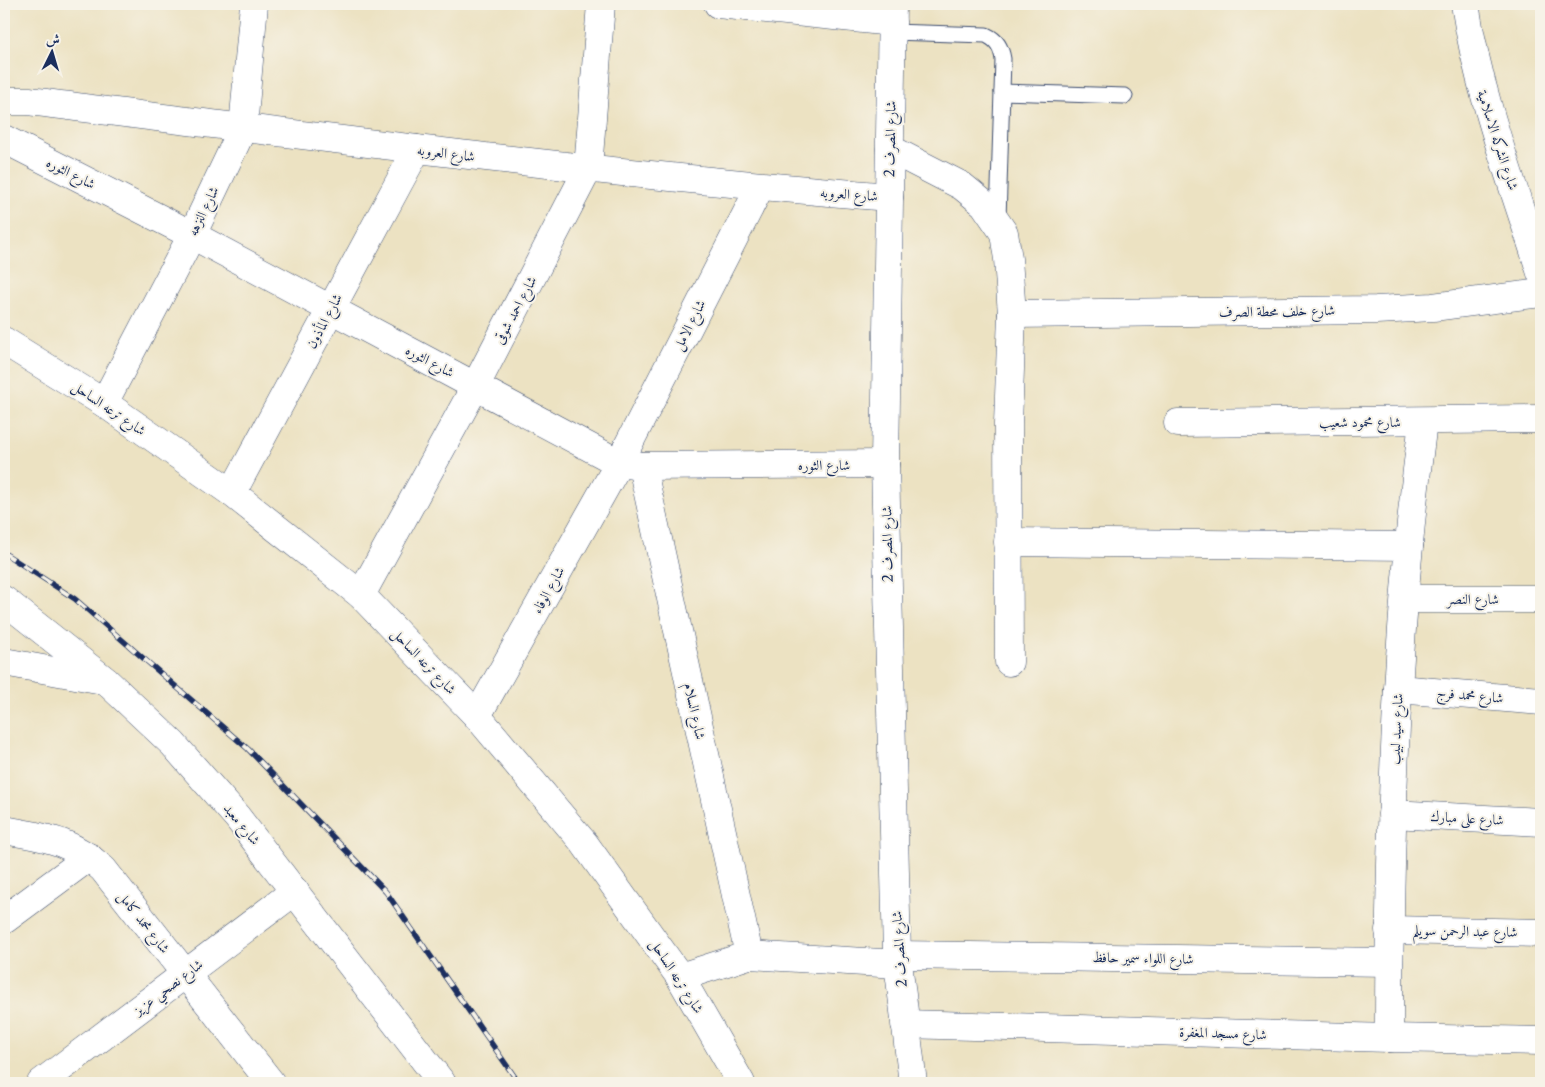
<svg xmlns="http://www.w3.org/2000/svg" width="1545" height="1087" font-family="'Libre Caslon Text',Amiri,serif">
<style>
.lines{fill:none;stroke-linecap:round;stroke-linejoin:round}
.service-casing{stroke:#3a4a6d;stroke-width:17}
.minor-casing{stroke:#3a4a6d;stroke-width:29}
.service{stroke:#fff;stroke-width:15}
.minor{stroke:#fff;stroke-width:28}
.rail-casing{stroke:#1b2f5e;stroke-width:5.5}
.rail{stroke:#f7f3e8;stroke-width:4;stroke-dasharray:11;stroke-linecap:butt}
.labels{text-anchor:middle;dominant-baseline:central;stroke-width:4;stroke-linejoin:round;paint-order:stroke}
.street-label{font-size:14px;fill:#1b2f5e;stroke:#f7f3e8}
</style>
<rect width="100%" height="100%" fill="#f7f3e8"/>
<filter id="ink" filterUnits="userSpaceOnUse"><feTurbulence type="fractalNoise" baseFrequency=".02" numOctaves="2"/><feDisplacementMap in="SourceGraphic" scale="10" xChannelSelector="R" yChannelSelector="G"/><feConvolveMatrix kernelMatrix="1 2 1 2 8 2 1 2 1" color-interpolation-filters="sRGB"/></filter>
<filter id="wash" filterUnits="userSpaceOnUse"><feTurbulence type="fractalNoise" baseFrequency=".0096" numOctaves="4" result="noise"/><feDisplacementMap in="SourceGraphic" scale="20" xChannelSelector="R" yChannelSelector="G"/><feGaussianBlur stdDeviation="1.12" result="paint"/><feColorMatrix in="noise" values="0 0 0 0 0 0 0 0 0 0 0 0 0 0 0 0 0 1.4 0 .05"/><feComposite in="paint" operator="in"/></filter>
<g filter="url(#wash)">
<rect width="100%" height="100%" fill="#ece2c2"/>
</g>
<g filter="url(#ink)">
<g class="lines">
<g class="service-casing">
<g id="service">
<path d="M892,32L986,35C997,40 1001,47 1003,59L998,219"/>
<path d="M1002,92L1125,96"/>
</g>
</g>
<g class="minor-casing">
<g id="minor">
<path d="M718,4L892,22"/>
<path d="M892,4L885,464L897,955L913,1083"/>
<path d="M1465,4C1479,96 1513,184 1541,273"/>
<path d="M4,101H29C315,137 601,174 889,197"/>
<path d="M4,139L192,235L619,463L642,466L885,464"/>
<path d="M890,149L962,186L984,204L1004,233L1008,259L1012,314L1008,424L1009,662"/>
<path d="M1012,314L1376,310L1433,307L1541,293"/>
<path d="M4,341L104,403L232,493L361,595L477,716L584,843L680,977L741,1083"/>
<path d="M104,403L192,235L243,128L254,4"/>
<path d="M1178,423L1541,419"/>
<path d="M642,466L749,955"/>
<path d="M232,493L417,149"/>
<path d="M1008,542L1409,546"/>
<path d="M361,595L476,385L588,169L601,4"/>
<path d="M1405,599H1541"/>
<path d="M4,600L106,681L173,744L237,817L442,1083"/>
<path d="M4,662L103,680"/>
<path d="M1398,689L1541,701"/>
<path d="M477,716L619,463L760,187"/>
<path d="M1392,814L1541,822"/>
<path d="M4,830C46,838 69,839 103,869L271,1083"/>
<path d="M4,920L89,857"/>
<path d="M1389,930L1541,933"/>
<path d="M897,955L1389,962"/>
<path d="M680,977L749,955L898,964"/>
<path d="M905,1024L1389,1038L1541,1041"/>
<path d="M1389,1038C1389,874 1393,710 1409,546C1412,505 1418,463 1423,422"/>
<path d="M41,1083L295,891"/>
</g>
</g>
<use href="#service" class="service"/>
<use href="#minor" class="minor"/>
<g class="rail-casing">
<path id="rail" d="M4,553L75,599L248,749L386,892L519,1083"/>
</g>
<use href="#rail" class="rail"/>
</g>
</g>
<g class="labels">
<g class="street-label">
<text transform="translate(890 139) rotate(-89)">شارع المصرف 2</text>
<text transform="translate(1498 140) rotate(72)">شارع الشركه الاسلامية</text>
<text transform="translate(446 153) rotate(7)">شارع العروبه</text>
<text transform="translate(71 173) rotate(27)">شارع الثوره</text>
<text transform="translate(849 194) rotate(4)">شارع العروبه</text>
<text transform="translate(203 211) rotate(-64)">شارع النزهه</text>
<text transform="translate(515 310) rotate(-62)">شارع احمد شوقى</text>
<text transform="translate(1277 311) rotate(-1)">شارع خلف محطة الصرف</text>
<text transform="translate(324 321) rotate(-62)">شارع المأذون</text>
<text transform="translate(689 325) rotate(-63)">شارع الامل</text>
<text transform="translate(430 361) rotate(28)">شارع الثوره</text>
<text transform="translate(109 408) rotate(34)">شارع ترعه الساحل</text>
<text x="1360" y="422">شارع محمود شعيب</text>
<text x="824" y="465">شارع الثوره</text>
<text transform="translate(887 544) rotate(-91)">شارع المصرف 2</text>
<text transform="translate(548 590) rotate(-61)">شارع الوفاء</text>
<text x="1473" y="599">شارع النصر</text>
<text transform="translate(424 661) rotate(46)">شارع ترعه الساحل</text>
<text transform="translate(1470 695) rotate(5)">شارع محمد فرج</text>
<text transform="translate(695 711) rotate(78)">شارع السلام</text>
<text transform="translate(1396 729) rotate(-87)">شارع سيد لبيب</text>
<text transform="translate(1467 818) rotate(3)">شارع على مبارك</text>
<text transform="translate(242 824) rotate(51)">شارع معبد</text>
<text transform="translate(144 922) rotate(52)">شارع محمد كامل</text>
<text transform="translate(1465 931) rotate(1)">شارع عبد الرحمن سويلم</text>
<text transform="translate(899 949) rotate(-94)">شارع المصرف 2</text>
<text transform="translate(1143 958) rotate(1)">شارع اللواء سمير حافظ</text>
<text transform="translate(677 976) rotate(57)">شارع ترعه الساحل</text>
<text transform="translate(168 987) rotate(-37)">شارع نصحي عزيز</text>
<text transform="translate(1223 1033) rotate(2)">شارع مسجد المغفرة</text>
</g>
</g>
<rect width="1545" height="1087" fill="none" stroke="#f7f3e8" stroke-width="20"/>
<g transform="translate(52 52) rotate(5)" stroke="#f7f3e8" stroke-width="4" paint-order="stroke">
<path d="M0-4L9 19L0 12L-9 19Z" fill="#1b2f5e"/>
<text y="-8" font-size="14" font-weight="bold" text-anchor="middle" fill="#1b2f5e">ش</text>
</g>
</svg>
